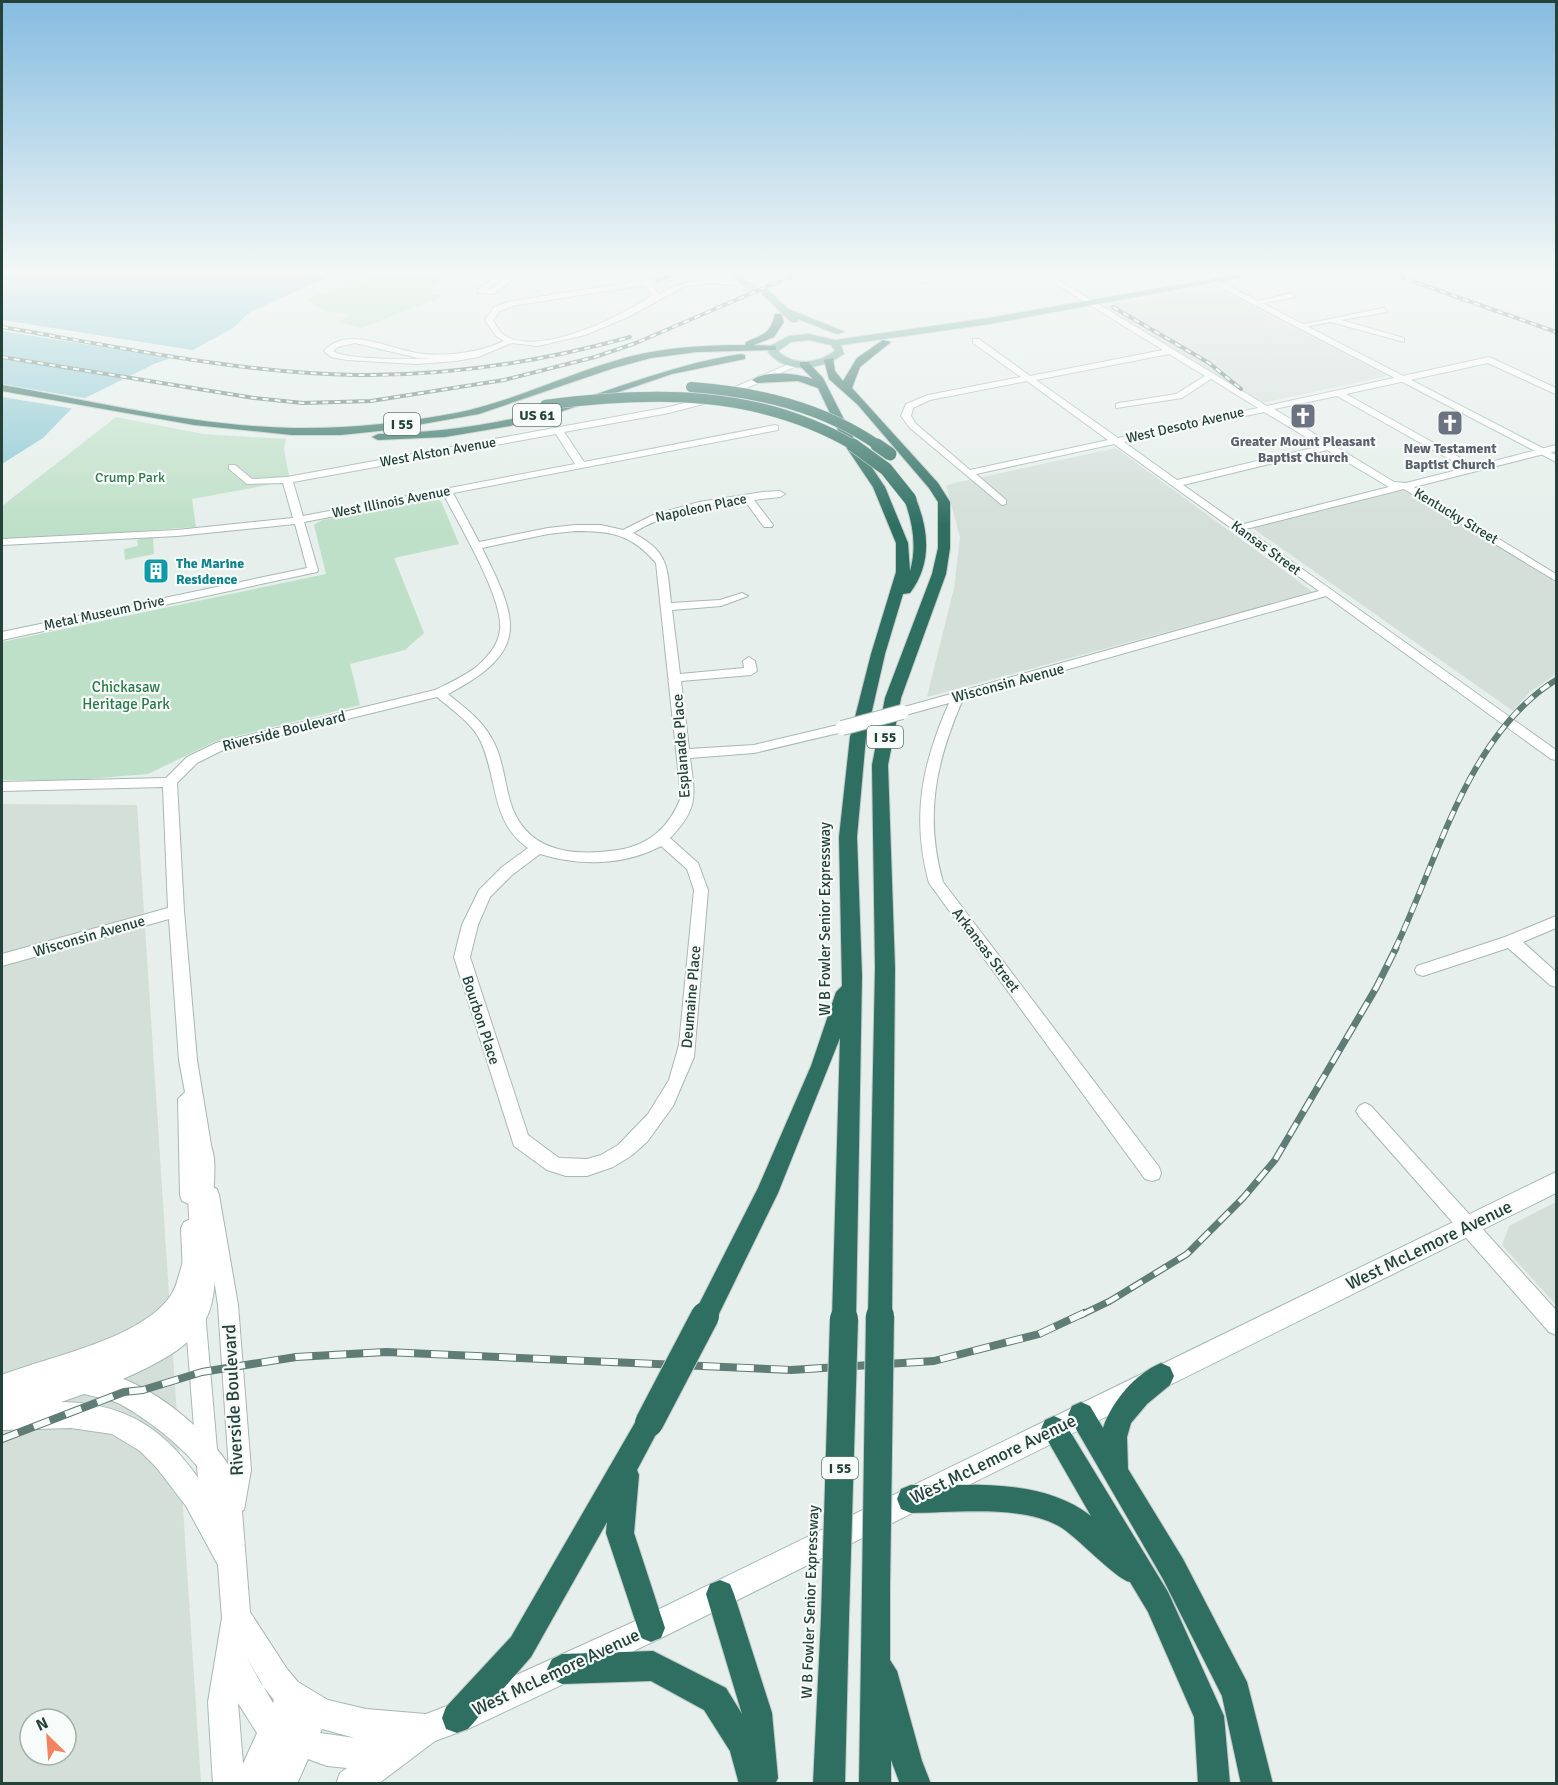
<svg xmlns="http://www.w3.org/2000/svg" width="1558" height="1785" font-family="Signika,sans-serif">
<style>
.built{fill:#d4dfda;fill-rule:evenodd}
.green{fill:#bfe0c8}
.water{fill:#8ec9d4}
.pier{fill:#e6efeb}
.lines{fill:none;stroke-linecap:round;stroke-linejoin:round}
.primary-tunnel{stroke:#bfccc8;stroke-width:10;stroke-dasharray:10 5;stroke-linecap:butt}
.minor-casing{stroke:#a8b8b2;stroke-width:2}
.tertiary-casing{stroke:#a8b8b2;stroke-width:2}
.secondary-casing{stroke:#a4bbb3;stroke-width:2}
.primary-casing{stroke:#c2cac8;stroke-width:2}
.motorway-casing{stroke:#c2cac8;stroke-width:2}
.minor{fill:#fff;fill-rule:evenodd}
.tertiary{fill:#fff;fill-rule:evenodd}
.secondary{fill:#fff;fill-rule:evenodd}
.primary{fill:#6aa596;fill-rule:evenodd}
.motorway{fill:#2f6f62;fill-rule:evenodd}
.rail-far3-casing{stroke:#5f7d75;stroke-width:4}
.rail-far2-casing{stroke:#5f7d75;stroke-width:6}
.rail-far1-casing{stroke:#5f7d75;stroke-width:7}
.rail-casing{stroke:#5f7d75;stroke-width:8}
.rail-far3{stroke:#f7fbf9;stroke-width:2;stroke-dasharray:6;stroke-linecap:butt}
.rail-far2{stroke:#f7fbf9;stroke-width:4;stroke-dasharray:10;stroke-linecap:butt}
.rail-far1{stroke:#f7fbf9;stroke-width:4.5;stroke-dasharray:14;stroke-linecap:butt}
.rail{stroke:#f7fbf9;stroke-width:6;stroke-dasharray:17;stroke-linecap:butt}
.minor-bridge-casing{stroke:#a8b8b2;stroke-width:16;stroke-linecap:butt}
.motorway-bridge-far2-casing{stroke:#c2cac8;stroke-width:11;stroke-linecap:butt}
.motorway-bridge-far1-casing{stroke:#c2cac8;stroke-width:14;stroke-linecap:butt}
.motorway-bridge-casing{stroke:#c2cac8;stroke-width:30;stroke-linecap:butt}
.minor-bridge{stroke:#fff;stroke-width:14}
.motorway-bridge-far2{stroke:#2f6f62;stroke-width:10}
.motorway-bridge-far1{stroke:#2f6f62;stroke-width:13}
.motorway-bridge{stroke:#2f6f62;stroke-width:28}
.labels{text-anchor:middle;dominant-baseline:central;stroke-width:4.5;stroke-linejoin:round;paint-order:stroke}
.shield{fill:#f7fbf9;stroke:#637a73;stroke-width:1.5}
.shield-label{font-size:14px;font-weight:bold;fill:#24423a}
.far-street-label{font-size:14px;fill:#24423a;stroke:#f7fbf9}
.far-worship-label{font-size:14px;font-weight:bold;fill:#5b616d;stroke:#f7fbf9}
.far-park-label{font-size:14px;fill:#2d7a4b;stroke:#f7fbf9}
.far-culture-label{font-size:14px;font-weight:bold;fill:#0d838f;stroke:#f7fbf9;text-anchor:start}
.street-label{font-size:15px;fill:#24423a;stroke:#f7fbf9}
.park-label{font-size:15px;fill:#2d7a4b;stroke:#f7fbf9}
.near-street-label{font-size:18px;fill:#24423a;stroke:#f7fbf9}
</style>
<rect width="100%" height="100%" fill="#e6efeb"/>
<g class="built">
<path d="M1213,286L1387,376L1262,403L1100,307Z"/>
<path d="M1116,448L1313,592L927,697L954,588L960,537L946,485Z"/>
<path d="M1407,489L1556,581V674L1530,692L1513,711L1251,527Z"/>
<path d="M2,804L137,805L201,1783L2,1784ZM30,1719H66V1755H30Z"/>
<path d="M1556,1202V1305L1502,1245L1509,1226Z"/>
</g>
<g class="green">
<path d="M370,275H450L429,289L434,294L444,296L362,328L339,322L349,316L348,314L327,312L306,299L362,281Z"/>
<path d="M116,417L203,434L286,439L284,449L290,481L192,499L196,527L2,541V506Z"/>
<path d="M432,498L441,501L459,544L394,558L424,633L405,650L350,664L360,705L214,742L148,774L74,780H2V642L326,574L314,525L322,520Z"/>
<path d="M153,537L154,554L125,560L124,549L138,546L137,540Z"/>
</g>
<path class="water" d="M2,275H332L250,312L233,328L191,351L154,364L79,401L43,438L2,464Z"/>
<g class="pier">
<path d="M2,320L186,349L197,351L177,359L2,331Z"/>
<path d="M2,355L135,377L131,380L2,358Z"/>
<path d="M2,384L90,399L75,409L2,397Z"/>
</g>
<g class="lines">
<path class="primary-tunnel" d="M746,284L758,295"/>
<g class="minor-casing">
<g id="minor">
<path d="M498,275H577L573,277H516L494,294L478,293V289ZM506,277L489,290L488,289L505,277Z"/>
<path d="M678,275H695L651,284L659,294C680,281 727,271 750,284L746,286L710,283L685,286L628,317L585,335L538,346L512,343L478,357L456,361L416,364L347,360L331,357L324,351C348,325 388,349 417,353C446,357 478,353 504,341L496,336L485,320L494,307L507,302ZM644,285L652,295C623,316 538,358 504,335C499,332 496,325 493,320L500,311L512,306ZM355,343L418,358H437C416,359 349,361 333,351L338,347Z"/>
<path d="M946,275H963L923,283L919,281Z"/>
<path d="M1041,275H1050L1267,406L1489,357L1556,388V394L1553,393L1488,363L1346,394L1475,466L1556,445V451L1414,487L1556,574V581L1404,489L1246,529L1556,750V760L1551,759L1326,596L963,699C936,761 924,815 943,882L1159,1167L1161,1173L1159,1179L1152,1181L1145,1179L929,883C911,817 922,764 949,703L902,716L896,712L897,709L1319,591L1114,444L976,474L1006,500V504L1002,505L910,428L901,416L906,404L928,395L1021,377L973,343V339H979L1030,376L1163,350ZM1169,354L1205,376L1176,394L1119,403L1116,404V408L1182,398L1211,379L1258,408L1118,438L1036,380ZM1027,381L1108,440L970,470L916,424L911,416L913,408L930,400ZM1337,396L1465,468L1406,483L1394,482L1274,409ZM1264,412L1321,446L1177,480L1124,442ZM1327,450L1389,487L1240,525L1183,485Z"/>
<path d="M1292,293L1295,297L1254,305L1250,303Z"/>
<path d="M1384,308L1387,312L1341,320L1404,338V342L1331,322L1299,328L1295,326Z"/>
<path d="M794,362L801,364L722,399L669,413L564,432L584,462L775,425L778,426V430L453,493L479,542L548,528L575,525H601L623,530L653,515L699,502L763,492L780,491L785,494L780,497L754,500L773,525L772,527H764L745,501C707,506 666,512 633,533C669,552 667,566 671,603L720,600L742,593L748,596L721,606L672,610L680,674L744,668L743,661L749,657L755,661L757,671L751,675L681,681L689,749L754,745L842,724L848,728L847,731L754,753L690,758C695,796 699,808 670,838L698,863L708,890L694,1057L673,1106L647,1142L631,1156L613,1167L587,1176H566L547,1170L514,1146L454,957L462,925L479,890L502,867L528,848C490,822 498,777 480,740C471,722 452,710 437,697L225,749L197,763L177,783L184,911L197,1060L214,1163L211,1169L205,1171L198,1167V1195L196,1201L189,1204L182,1201L180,1195L178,1099L185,1092L179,1060L169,919L2,966V954L168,908L163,787L2,791V782L166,778L187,757L216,743L435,690C453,681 475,672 488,655C494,649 499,639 500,630C504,599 459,525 444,495L304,522L318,570L317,572L2,640V632L307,568L295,524L177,536L2,545V539L177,530L293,518L283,483L247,484L229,469V465H235L252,479L287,477L669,407L716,395ZM556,434L575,464L303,516L293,482ZM575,531C612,531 631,534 656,563L681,797C670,826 650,845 618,850C572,857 525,852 510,801C504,780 503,758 492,739C482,720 464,707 448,694C530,651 519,622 482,548L548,534ZM661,846L687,869L694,890L679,1045L669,1080L648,1114L618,1145L601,1155L587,1159L559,1158L528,1135L470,957L478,925L490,897L512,875L540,854C579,866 624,866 661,846Z"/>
<path d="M1556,916V928L1523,942L1556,972V987L1550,985L1508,948L1423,976L1417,974L1415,970L1417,966L1505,937Z"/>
<path d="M1365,1103L1371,1106L1556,1310V1335L1549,1332L1359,1116L1356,1111L1359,1106Z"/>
<path d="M210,1186L217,1189L219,1195L238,1305L251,1470L244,1510L236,1513L228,1510L225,1502L229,1470L218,1305L201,1195L203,1189Z"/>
<path d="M191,1219L198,1222L201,1228L203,1276L200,1283L193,1286L186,1283L183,1276L181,1228L184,1222Z"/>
<path d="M195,1302L202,1305L205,1312L223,1518L220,1526L212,1529L204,1526L201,1518L185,1312L188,1305Z"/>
</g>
</g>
<g class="tertiary-casing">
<path id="tertiary" d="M203,1143L211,1146C218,1163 212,1191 213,1210C217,1310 225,1334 123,1379C166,1395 223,1444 240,1486L250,1612L287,1669L298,1682L328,1700L366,1709L426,1714L452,1704L651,1614L661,1618L665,1628L661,1638L468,1729L435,1741L378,1784H336L340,1773L347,1768L327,1766L308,1759L297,1784H213L208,1702L222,1618L218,1565L186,1506L156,1467L140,1451L112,1434L71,1428L2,1430V1375C50,1356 142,1339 171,1295C178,1285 179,1271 184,1260L192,1257C191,1226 182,1174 195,1146ZM84,1394C96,1397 110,1399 120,1404C151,1421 212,1466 215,1503C176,1440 138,1403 61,1402ZM246,1656L260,1682L274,1700L273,1703ZM238,1703L257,1733L243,1764ZM322,1729L355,1738L320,1733Z"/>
</g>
<g class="secondary-casing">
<g id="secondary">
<path d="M1197,275H1208L1556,455V462Z"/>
<path d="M1556,1172V1193L661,1638L651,1642L641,1638L637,1628L641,1618Z"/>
</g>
</g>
<g class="primary-casing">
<g id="primary">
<path d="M664,275H676L657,283L653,280Z"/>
<path d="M731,275H740L750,284L743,286Z"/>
<path d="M1236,275H1254L989,324L841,345L844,354C821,370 787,375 768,352L770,346L789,336L809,334L835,340L989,318ZM809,340L831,345L835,351C818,363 794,367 778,351L791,342Z"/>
<path d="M760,288H766L788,309L845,332L837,334L798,319L797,322H791L760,292Z"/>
</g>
</g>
<g class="motorway-casing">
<g id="motorway">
<path d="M775,314H781L784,322L774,337L754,345L776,346V350L697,352L651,358L614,368L479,414L389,430L341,435H292L194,425L2,391V385C98,402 195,426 293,428C348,429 402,423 456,413C515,401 569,373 628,357C667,347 705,345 745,345L746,342C764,334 770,334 775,314Z"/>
<path d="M883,340L891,342L860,367L852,388L938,483L950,502V548L946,574L901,698L888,765L895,968L892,1316L889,1324L880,1328L871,1324L868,1316L875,968L872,765L885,698L932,574L938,548V502L929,488L858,405L829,379L824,360L833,358L835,371L843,381L857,358Z"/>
<path d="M741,354L745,355V359L672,374L557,413L510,426L445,437L378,440L372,437L378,434C429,433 479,427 529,415C600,396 667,365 741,354Z"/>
<path d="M800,362H808L823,378L858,447L885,487L908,543L910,571C917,547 913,523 904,499L906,496L916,499C929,531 932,564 910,593L903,594L885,654L866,737L857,837L862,976L856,1319L853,1328L844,1331L835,1328L832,1319L840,1038L778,1193L714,1324L705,1328L696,1324L693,1316L758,1188L811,1066L836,992L842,986L839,837L850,737L871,654L896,572V543L873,487L846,447L818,388L798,381L757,383L752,380C766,370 796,373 813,379L800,366Z"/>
<path d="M1161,1363L1170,1367L1174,1376L1170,1385L1147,1404L1131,1423L1127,1437L1128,1469L1183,1559L1247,1682L1273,1784H1241L1222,1696L1163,1579L1068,1415L1072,1406L1081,1402L1090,1406L1103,1428C1112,1401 1135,1374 1161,1363Z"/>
<path d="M649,1410L658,1414L662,1423L637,1470L639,1475L634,1533L665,1628L661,1638L651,1642L641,1638L606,1533L607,1522L531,1657L468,1729L457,1733L446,1729L442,1718L446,1707L511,1637L640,1414Z"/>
<path d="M1054,1416L1063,1420L1168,1592L1224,1716L1230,1784H1198L1194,1717L1148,1612L1130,1582C1117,1580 1079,1539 1062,1528C1025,1504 954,1513 911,1513L901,1509L897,1499L901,1489L911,1485C971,1486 1041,1477 1091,1516L1041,1429L1045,1420Z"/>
<path d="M876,1574L886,1578L890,1588V1660L897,1671L922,1761L931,1784H900L891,1760V1784H859L862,1588L866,1578Z"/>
<path d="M720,1580L730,1584L734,1594L772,1713L778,1778L775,1784H739L730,1751L704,1710L651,1681L562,1684L552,1679L547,1669L552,1659L562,1654L653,1651L726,1688L742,1714L706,1594L710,1584Z"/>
<path d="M835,1604L845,1608L849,1618L845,1784H813L821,1618L825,1608Z"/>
</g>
</g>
<use href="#minor" class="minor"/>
<use href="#tertiary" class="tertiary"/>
<use href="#secondary" class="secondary"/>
<use href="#primary" class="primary"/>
<use href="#motorway" class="motorway"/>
<g class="rail-far3-casing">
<g id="rail-far3">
<path d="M1395,275L1556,332"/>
<path d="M1113,307L1209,363L1241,389"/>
<path d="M2,327C119,347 238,373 357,375C450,376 540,362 630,337"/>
<path d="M2,357L254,398L303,403L371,401L504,380L595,357L636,343L794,275"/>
</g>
</g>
<g class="rail-far2-casing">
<path id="rail-far2" d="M1395,949C1438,860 1467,735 1556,680"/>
</g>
<g class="rail-far1-casing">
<path id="rail-far1" d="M1081,1315L1110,1301L1187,1254L1243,1198L1275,1160L1376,988L1396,948"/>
</g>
<g class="rail-casing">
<path id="rail" d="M2,1439L124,1392L143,1390L202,1372L296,1357L386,1352L791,1370L934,1361L1039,1334L1084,1313"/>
</g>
<use href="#rail-far3" class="rail-far3"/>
<use href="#rail-far2" class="rail-far2"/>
<use href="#rail-far1" class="rail-far1"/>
<use href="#rail" class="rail"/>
<g class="minor-bridge-casing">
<path id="minor-bridge" d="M842,728L902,712"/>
</g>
<g class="motorway-bridge-far2-casing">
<g id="motorway-bridge-far2">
<path d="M691,387C758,392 823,407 879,446"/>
<path d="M545,405C653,391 758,389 855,446"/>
</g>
</g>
<g class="motorway-bridge-far1-casing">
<g id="motorway-bridge-far1">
<path d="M853,445L886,469L910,499"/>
<path d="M877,445L890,454"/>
</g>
</g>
<g class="motorway-bridge-casing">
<g id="motorway-bridge">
<path d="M649,1423L705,1316"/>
<path d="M876,1588L880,1316"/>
<path d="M835,1618L844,1319"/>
</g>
</g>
<use href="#minor-bridge" class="minor-bridge"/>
<use href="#motorway-bridge-far2" class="motorway-bridge-far2"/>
<use href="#motorway-bridge-far1" class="motorway-bridge-far1"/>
<use href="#motorway-bridge" class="motorway-bridge"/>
</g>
<linearGradient id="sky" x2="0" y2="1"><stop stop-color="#84bce0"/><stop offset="0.52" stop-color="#f4f8f6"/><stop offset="1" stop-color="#f4f8f6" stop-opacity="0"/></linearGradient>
<rect width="1558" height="525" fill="url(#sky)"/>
<defs>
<g id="church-square" transform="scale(1.35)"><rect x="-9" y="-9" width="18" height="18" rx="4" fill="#6b7280" stroke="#f7fbf9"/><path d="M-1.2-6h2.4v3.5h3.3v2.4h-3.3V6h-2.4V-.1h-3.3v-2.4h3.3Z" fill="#fff"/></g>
<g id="building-square" transform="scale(1.35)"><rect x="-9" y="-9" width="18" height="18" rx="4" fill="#0f9aa8" stroke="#f7fbf9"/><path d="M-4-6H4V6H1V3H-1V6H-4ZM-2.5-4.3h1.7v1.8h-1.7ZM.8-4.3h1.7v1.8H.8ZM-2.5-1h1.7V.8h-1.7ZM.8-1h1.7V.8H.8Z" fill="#fff"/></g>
</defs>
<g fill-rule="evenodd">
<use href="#church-square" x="1303" y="416"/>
<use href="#church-square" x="1450" y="423"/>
<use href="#building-square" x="156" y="571"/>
</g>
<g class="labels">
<g class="shield">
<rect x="513" y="404" width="48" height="22" rx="4.5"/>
<rect x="384" y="413" width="36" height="22" rx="4.5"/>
<rect x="867" y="726" width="36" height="22" rx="4.5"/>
<rect x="822" y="1457" width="36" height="22" rx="4.5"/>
</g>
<g class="shield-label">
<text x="537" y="415">US 61</text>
<text x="402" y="424">I 55</text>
<text x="885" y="737">I 55</text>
<text x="840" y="1468">I 55</text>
</g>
<g class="far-street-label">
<text transform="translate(1185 425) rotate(-13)">West Desoto Avenue</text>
<text transform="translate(438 452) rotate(-10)">West Alston Avenue</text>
<text transform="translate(391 502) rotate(-11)">West Illinois Avenue</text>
<text transform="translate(701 508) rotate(-12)">Napoleon Place</text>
<text transform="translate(1456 516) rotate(31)">Kentucky Street</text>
<text transform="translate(1266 548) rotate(36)">Kansas Street</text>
<text transform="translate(104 613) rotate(-12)">Metal Museum Drive</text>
</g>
<g class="far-worship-label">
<text x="1303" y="441">Greater Mount Pleasant<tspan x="1303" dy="16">Baptist Church</tspan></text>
<text x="1450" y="448">New Testament<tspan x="1450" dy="16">Baptist Church</tspan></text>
</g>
<g class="far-park-label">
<text x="130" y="477">Crump Park</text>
</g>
<g class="far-culture-label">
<text x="176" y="563">The Marine<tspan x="176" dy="16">Residence</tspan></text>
</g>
<g class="street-label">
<text transform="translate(1008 683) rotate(-15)">Wisconsin Avenue</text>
<text transform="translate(284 731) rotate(-14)">Riverside Boulevard</text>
<text transform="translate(681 746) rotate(-94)">Esplanade Place</text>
<text transform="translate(825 919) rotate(-90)">W B Fowler Senior Expressway</text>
<text transform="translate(89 936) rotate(-16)">Wisconsin Avenue</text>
<text transform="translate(986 950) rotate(53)">Arkansas Street</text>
<text transform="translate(691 997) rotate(-85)">Deumaine Place</text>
<text transform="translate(481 1020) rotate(72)">Bourbon Place</text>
<text transform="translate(810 1602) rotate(-88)">W B Fowler Senior Expressway</text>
</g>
<g class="park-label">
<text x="126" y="687">Chickasaw<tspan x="126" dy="17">Heritage Park</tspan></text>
</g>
<g class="near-street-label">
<text transform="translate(1429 1245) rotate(-26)">West McLemore Avenue</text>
<text transform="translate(233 1400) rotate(-93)">Riverside Boulevard</text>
<text transform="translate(993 1459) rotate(-26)">West McLemore Avenue</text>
<text transform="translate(556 1672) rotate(-25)">West McLemore Avenue</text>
</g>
</g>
<rect width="1558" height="1785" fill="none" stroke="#24423a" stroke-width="6"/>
<g transform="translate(48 1737) rotate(335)"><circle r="28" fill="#f7fbf9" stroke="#a3b1ad" stroke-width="1.5"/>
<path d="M0-4.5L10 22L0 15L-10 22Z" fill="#f4845f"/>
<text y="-9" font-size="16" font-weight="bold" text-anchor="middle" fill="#24423a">N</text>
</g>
</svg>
